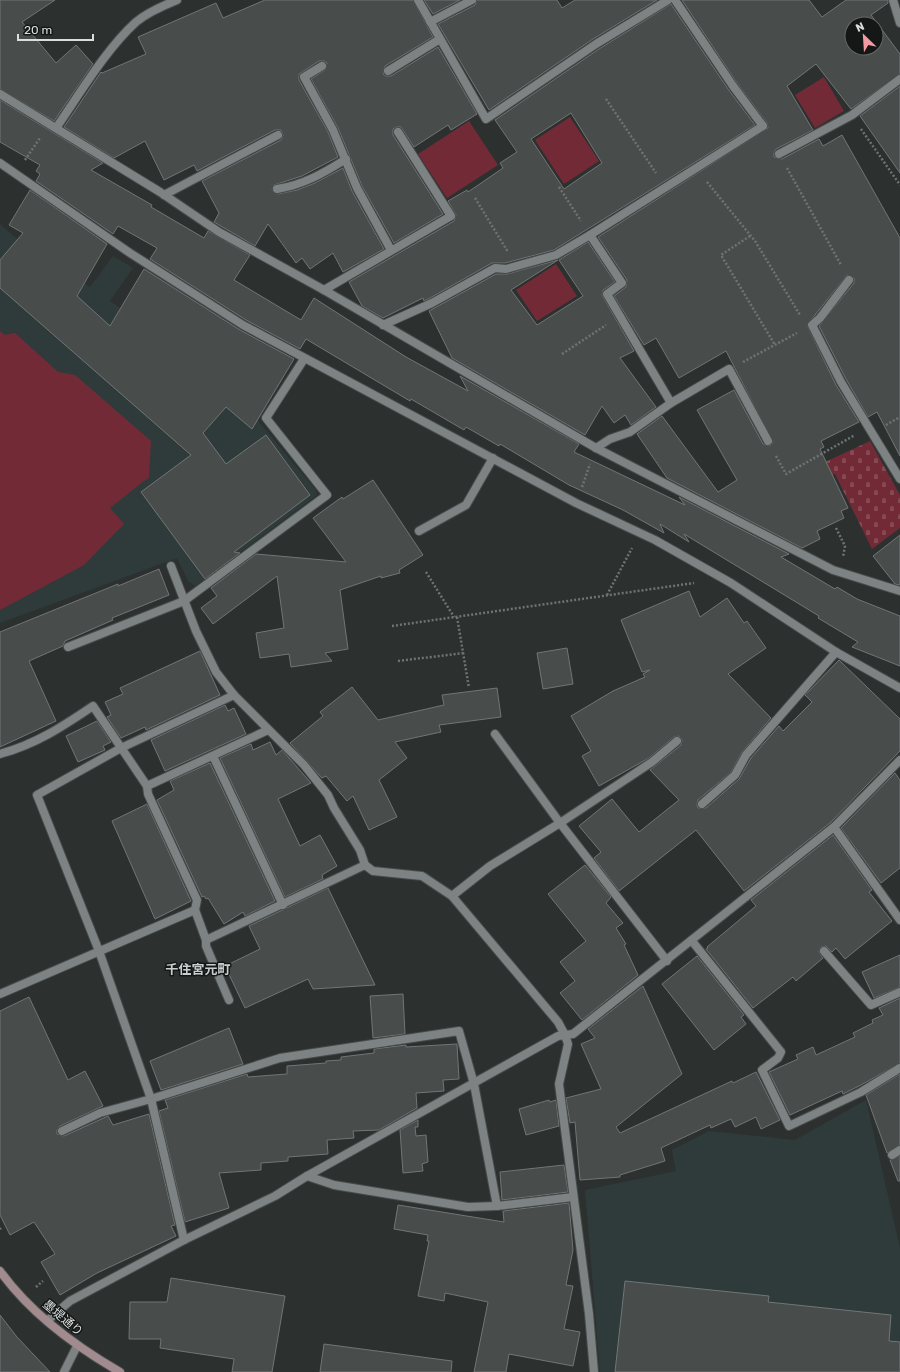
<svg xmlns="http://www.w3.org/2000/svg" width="900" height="1372" font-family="Rubik,'Noto Sans JP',sans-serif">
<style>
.built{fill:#2f3b3a}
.green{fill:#722b36}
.cemetery{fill:url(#cemetery-stones)}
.building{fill:#484d4c;stroke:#717575;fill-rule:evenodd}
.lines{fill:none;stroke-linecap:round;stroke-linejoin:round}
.lane-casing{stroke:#484b4b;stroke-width:10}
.street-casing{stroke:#484b4b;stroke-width:10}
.secondary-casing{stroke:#484b4b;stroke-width:10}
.path{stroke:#707373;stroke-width:2.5;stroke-dasharray:2 2;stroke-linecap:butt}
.lane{stroke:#7d8282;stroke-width:8}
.street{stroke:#7d8282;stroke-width:8}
.secondary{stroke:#a18b8e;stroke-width:8}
.labels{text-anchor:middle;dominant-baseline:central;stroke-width:3;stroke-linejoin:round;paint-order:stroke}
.street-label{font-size:12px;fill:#dbdede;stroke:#151717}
.neighbourhood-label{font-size:13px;font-weight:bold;fill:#c8cecd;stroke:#151717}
</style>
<defs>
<pattern id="cemetery-stones" width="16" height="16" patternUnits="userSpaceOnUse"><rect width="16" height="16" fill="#722b36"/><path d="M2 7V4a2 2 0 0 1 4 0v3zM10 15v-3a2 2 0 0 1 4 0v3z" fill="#864953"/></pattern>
</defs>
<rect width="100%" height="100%" fill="#2c302f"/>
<g class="built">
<path d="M0,224L25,246L90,287L113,256L133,268L110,301L156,332L254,416L315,489L317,495L195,586L188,581L177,558L0,623Z"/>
<path d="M866,1100L900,1248V1372H600L585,1190L676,1171L672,1150L709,1131L795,1140Z"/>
</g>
<g class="green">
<path d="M824,77L844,111L815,128L795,95Z"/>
<path d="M570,117L599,161L564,184L535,140Z"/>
<path d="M469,121L498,165L447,198L418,154Z"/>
<path d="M556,264L577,296L537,321L516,290Z"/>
<path d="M0,331L5,335L15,333L58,372L75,375L151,441L149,477L110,508L124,524L84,565L0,610Z"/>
</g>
<path class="cemetery" d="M870,441L900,495V528L872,549L835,474L830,476L823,463Z"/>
<g class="building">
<path d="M0,0H55L22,22L56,63L76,45L93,64L54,121L0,89Z"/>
<path d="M265,0H413L433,37L385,66L383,74L386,76H391L438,47L477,114L451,130L448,125L414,147L401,127H397L393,129V135L443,214L394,243L362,186L338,128L311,79L325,70L327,63L324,61H319L299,74V80L328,132L338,157L302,176L274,185L272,190L278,194L297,190L315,183L343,168L352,191L384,249L343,272L333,253L310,269L302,258L296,263L268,224L255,246L214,222L219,213L202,181L281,140L283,135L281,130H275L197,171L194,165L164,180L145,141L114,158L64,127L101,72L102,73L146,54L138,37L216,3L223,18Z"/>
<path d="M424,0H460L433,14Z"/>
<path d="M477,0H557L562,8L575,0H657L593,39L489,110L438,24L475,5Z"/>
<path d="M682,0H809L822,17L846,0H888V3L871,15L900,54V74L851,109L816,64L787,86L813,130L776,149L774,153V157L782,159L819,139L823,146L842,135L900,238V456L877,412L868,417L846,379L819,326L854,283V278L847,275L807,325L836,385L859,422L821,441L824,447L820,449L848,508L841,511L844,518L817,531L820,539L802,548L667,478L637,434L662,416L718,492L737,480L697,410L734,390L763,444L770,446L773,442L726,351L679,378L656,338L644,345L614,296L626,287L627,280L598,237L768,128L767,123L737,83ZM852,24H876V48H852Z"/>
<path d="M671,4L728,89L755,125L554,250L505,263H492L430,298L424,301L423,298L383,318L362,306L349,282L454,221L456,215L448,201L467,190L468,192L503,168L500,163L517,152L495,120L599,49ZM571,113L602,163L564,189L531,139Z"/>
<path d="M900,86V173L860,116Z"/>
<path d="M0,100L103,163L91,170L152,205L151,207L204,238L208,231L250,255L234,280L301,320L314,298L406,357L468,391L460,376L579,444L574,452L685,505L679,497L789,554L781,557L835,589L837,587L857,599L900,616V666L852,647L858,642L818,618L819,616L684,534L689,542L660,524L664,533L623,510L569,485L500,444L499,446L466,427L464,430L411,399L410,401L306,339L300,349L246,320L150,259L157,248L118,226L113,234L36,181L40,174L36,171L40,165L0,142Z"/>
<path d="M30,190L107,244L77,296L110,326L144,269L240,330L294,359L252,429L226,407L203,433L226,464L266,435L310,495L234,552L240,553L205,579L141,492L191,455L0,288V260L23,233L9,225Z"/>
<path d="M588,242L615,282L603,290L602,295L634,351L620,358L656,407L631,425L625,415L614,423L602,406L585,435L452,358L429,311L496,274H507L558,260L511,290L537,325L583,296L559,260Z"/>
<path d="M373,480L423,555L399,570L400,573L381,578V576L340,590L348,649L325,653L332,661L291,667L289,654L260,658L256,633L284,628L277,576L213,624L201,608L217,596L211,588L256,554L346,562L313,518L342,497L343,499Z"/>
<path d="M900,535V585L895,584L873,556Z"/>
<path d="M159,569L169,595L112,618L113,620L65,641L63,646L29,661L56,721L0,747V632L118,584V586Z"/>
<path d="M689,591L700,617L727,598L744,623L747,621L766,648L728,674L771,718L742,752L731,772L698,800L697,805L698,808H706L739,779L751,758L779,726L783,731L812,702L805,695L839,660L900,719V751L830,823L744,891L696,830L619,891L594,858L601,852L579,826L612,799L639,832L679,800L650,770L681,745L682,740L679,736L674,737L649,758L599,786L582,756L591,751L571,716L613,691L645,677L643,674L650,670L642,672L621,620Z"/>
<path d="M567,648L573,684L543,689L537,653Z"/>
<path d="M200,651L220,695L146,730L145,727L121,738L107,717L111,715L105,702L123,694L120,688Z"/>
<path d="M352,687L378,720L444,705L442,695L497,688L501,717L439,725L441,732L395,742L407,758L379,780L397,817L369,830L353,796L347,801L326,776L322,778L290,743L323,716L320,712Z"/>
<path d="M225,705L228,711L234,708L246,734L165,771L151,740Z"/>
<path d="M97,721L111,742L103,746L105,750L78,762L66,736Z"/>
<path d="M270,742L276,755L282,750L311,783L278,799L300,846L320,835L337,866L322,875L323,879L285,897L220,758L251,744L253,750Z"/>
<path d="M210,763L275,901L245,916L243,912L224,924L208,898L206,899L204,896L202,897L157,800L174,790L170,781Z"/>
<path d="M895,773L900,780V868L881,883L841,828Z"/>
<path d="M147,804L191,901L155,919L112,821Z"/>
<path d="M833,835L872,890L869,892L892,921L845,959L836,948L832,952L826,946L821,947L819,952L823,958L796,981L793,977L753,1008L706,949L708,948L707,947L756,906L751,900Z"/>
<path d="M585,865L611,897L606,903L623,923L616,928L626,944L624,945L638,975L582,1020L560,993L575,981L560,962L586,941L548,894Z"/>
<path d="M328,888L375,985L313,989L308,979L245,1008L225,966L260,949L249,926Z"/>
<path d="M900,955V987L874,998L862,972Z"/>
<path d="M697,956L744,1015L741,1017L746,1024L714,1050L662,984Z"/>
<path d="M643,986L682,1074L616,1127L620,1133L732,1081L733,1083L756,1072L780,1120L761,1129L756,1117L735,1127L731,1119L711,1128L710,1125L661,1148L665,1161L620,1175V1177L580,1180L575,1122L570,1123L566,1098L601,1089L581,1044L595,1038L588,1029Z"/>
<path d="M403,994L405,1034L373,1038L370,996Z"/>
<path d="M29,997L68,1080L85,1071L103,1106L60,1126L57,1130V1134L64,1136L108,1116L113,1125L149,1114L175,1225L171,1226L176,1236L97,1273L60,1295L41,1262L55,1254L34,1222L10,1235L0,1215V1011Z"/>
<path d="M900,998V1063L861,1085L843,1094L842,1091L790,1115L769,1072L798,1059L796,1055L813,1047L816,1055L855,1037L853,1033L873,1023L872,1020L883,1015L879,1008Z"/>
<path d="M229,1028L243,1064L161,1090L150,1061Z"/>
<path d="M457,1044L459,1079L443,1080L444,1091L416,1093L417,1108L379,1130L353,1131L354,1138L327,1140L328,1154L288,1157V1161L261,1163V1170L219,1173L229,1208L185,1222L159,1111L168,1108L165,1100L247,1074L248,1077L287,1074V1066L326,1063V1061L341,1060V1057L374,1053V1049L406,1045V1047Z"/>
<path d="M900,1074V1145L887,1153L866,1095Z"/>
<path d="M549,1100L550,1102L556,1100L559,1126L526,1135L519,1109Z"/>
<path d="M418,1120V1127H415L416,1136L426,1135L428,1162L422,1164L423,1171L403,1173L400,1130Z"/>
<path d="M900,1156V1181H898L890,1160Z"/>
<path d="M564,1165L568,1192L502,1200L500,1172Z"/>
<path d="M569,1203L573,1250L566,1285L573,1286L564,1329L580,1332L573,1366L509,1354L506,1372H474L488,1302L445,1293L444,1301L418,1296L429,1241H427L428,1235L394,1229L398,1205L504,1222L503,1211Z"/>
<path d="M171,1278L285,1296L272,1372H232L234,1359L160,1348L161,1339H129L130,1302H167Z"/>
<path d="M625,1281L769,1296L768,1302L891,1315L889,1341L900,1342V1372H615Z"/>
<path d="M0,1315L17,1337L50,1372H0Z"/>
<path d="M324,1344L452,1361L451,1372H320Z"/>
</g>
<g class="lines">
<g class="lane-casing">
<g id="lane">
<path d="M418,0L486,119L596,44L668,0"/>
<path d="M322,66L304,77L333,130L357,188L391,250"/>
<path d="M388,71L440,39"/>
<path d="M779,154L852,115L900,79"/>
<path d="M277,189C303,185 324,173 346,159"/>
<path d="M164,195L278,135"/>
<path d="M849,280L820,318L812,325L841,382L900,479"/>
<path d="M324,290L451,216L398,132"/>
<path d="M383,325L432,303L495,268L506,269L556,255L590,235"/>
<path d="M671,403L607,294L622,283L590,235L763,126L733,86L675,0"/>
<path d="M596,448L610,439L630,432L671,403L729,369L768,441"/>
<path d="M419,531L466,505L493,458"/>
<path d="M171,566L196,631L216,672L234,695L304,765L328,795L334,808L360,850L365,865L206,940"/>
<path d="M68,647L184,601L327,495L266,418L304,359"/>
<path d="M495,734L560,823L667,961"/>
<path d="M0,754C36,744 62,727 93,706L147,786L148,794L197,900L195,910"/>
<path d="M147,786L268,730"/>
<path d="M702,804L735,775L746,755L836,652"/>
<path d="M834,827L900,920"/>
<path d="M365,865L373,871L422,876L452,896"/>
<path d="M692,941L781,1052L778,1058L762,1070L789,1126L861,1092L900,1068"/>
<path d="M824,951L871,1005L900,992"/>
<path d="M0,994L195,910L206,940V946L229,1000"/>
<path d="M62,1131L100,1113L151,1099L280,1058L459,1031L474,1084L497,1206L573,1197"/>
<path d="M892,1155L900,1150"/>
<path d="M307,1176L334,1185L468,1207L497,1206"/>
<path d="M184,1240L151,1099L99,951L37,795L121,748L234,695"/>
<path d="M594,1372L589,1314L559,1084L568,1044L565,1035L558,1022L452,896L490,866L560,823L652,762L677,741"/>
</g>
</g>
<g class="street-casing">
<g id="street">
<path d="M893,0L900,23"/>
<path d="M430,22L472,0"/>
<path d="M0,94L160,192L219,232L324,290L596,448L833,570L900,591"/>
<path d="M56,128C79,95 106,49 136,22C148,12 162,6 177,0"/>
<path d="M0,163L130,253L243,325L576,503L655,540L731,583L836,652L900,688"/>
<path d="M213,756L283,905"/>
<path d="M47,1321L70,1301L184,1240L275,1196L307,1176L558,1036L573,1034L834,827L900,760"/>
<path d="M64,1372L77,1346"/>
</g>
</g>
<g class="secondary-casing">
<path id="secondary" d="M0,1271C31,1314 75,1346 120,1372"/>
</g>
<g class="path">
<path d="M606,99L656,173"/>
<path d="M861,129L900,185"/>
<path d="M25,160L40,138"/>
<path d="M787,168L841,265"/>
<path d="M707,182L755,241L800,315"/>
<path d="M559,187L581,221"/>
<path d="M475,198L508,252"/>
<path d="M750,236L721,255L775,345"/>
<path d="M562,354L606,325"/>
<path d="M743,362L797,333"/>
<path d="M886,425L900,417"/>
<path d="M776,456L786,474L855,435"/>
<path d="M582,487L590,464"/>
<path d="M836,528L845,546L843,557"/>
<path d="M426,572L454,617"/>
<path d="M607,595L632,548"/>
<path d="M457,617L469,688"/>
<path d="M392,626L694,583"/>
<path d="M398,661L464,653"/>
<path d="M0,1229L1,1228"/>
<path d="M36,1287L43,1281"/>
</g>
<use href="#lane" class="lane"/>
<use href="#street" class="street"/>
<use href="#secondary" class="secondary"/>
</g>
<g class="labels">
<g class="street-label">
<text transform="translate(63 1318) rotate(40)">墨堤通り</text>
</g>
<g class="neighbourhood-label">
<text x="198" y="969">千住宮元町</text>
</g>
</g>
<g transform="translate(864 36) rotate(335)"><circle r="19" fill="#151717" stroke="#646767"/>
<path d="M0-3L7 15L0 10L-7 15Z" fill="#f49aa3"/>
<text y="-6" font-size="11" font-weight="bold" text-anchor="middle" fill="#dbdede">N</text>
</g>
<path d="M18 34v6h75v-6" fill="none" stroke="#dbdede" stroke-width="2"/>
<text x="24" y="34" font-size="12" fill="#dbdede" stroke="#151717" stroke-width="3" paint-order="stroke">20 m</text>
</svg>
